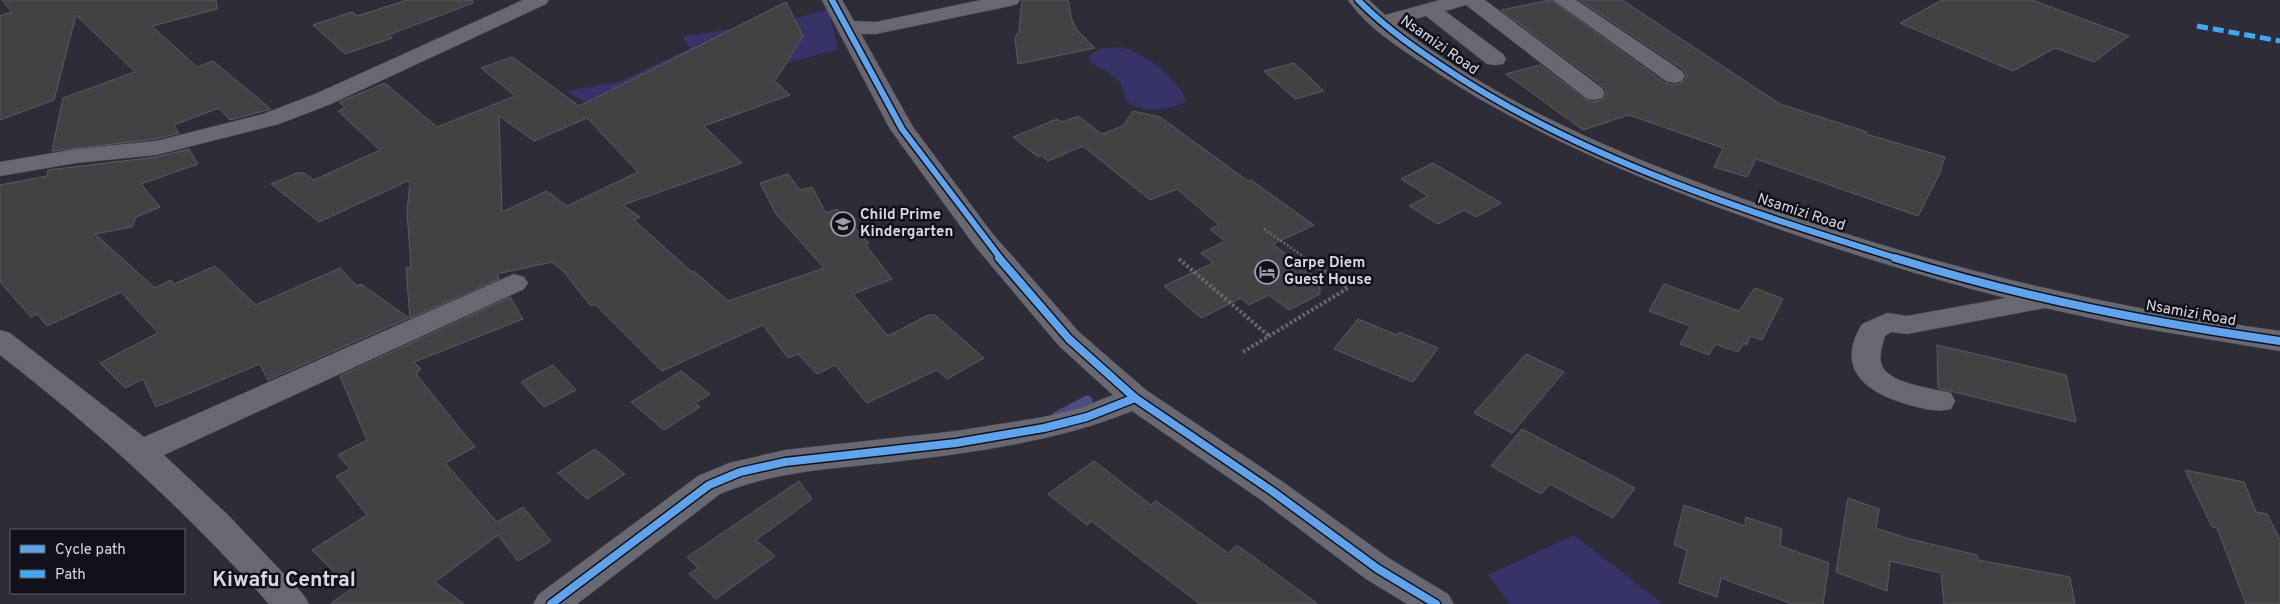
<svg xmlns="http://www.w3.org/2000/svg" width="2280" height="604" font-family="Overpass,sans-serif">
<style>
.green{fill:#373267}
.lines{fill:none;stroke-linecap:round;stroke-linejoin:round}
.stream{stroke:#4f4c85;stroke-width:11}
.building{fill:#424143;stroke:#5c5c5c;fill-rule:evenodd}
.minor-casing{stroke:#494953;stroke-width:1}
.path-far1{stroke:#686871;stroke-width:2.5;stroke-dasharray:2 2;stroke-linecap:butt}
.path{stroke:#686871;stroke-width:4;stroke-dasharray:2.5 2.5;stroke-linecap:butt}
.minor{fill:#686872;fill-rule:evenodd}
.quiet{stroke:#3fa9f5;stroke-width:5;stroke-dasharray:11 5;stroke-linecap:butt}
.cycleway-far1-casing{stroke:#11111b;stroke-width:9}
.cycleway-casing{stroke:#11111b;stroke-width:11}
.cycleway-far1{stroke:#60a3ed;stroke-width:6}
.cycleway{stroke:#60a3ed;stroke-width:8}
.labels{text-anchor:middle;dominant-baseline:central;stroke-width:5;stroke-linejoin:round;paint-order:stroke}
.street-label{font-size:15px;fill:#d8d9e7;stroke:#11111b}
.poi-label{font-size:15px;font-weight:bold;fill:#d8d9e7;stroke:#11111b;text-anchor:start}
.near-quarter-label{font-size:21px;font-weight:bold;fill:#d8d9e7;stroke:#11111b}
</style>
<rect width="100%" height="100%" fill="#2d2c38"/>
<g class="green">
<path d="M828,9L838,49L605,115L567,91L618,82L691,48L684,40V36L782,22Z"/>
<path d="M1121,47C1150,56 1172,75 1187,101C1170,111 1141,114 1126,101C1122,76 1111,74 1090,63L1089,55L1103,48Z"/>
<path d="M1574,535L1663,604H1510L1488,575Z"/>
</g>
<g class="lines">
<path class="stream" d="M1057,417L1087,401"/>
</g>
<g class="building">
<path d="M2,0H216L217,9L152,26L197,67L213,61L271,109L230,120L219,108L174,125L179,133L156,139L52,151L63,98L135,72L76,15L54,100L0,120V16L12,12Z"/>
<path d="M407,0H472L473,3L388,35L392,38L345,54L313,25L352,12L357,16Z"/>
<path d="M1022,0H1068L1072,20L1077,30L1095,48L1018,64L1015,38L1019,31Z"/>
<path d="M1551,0L1665,83L1674,85L1684,82L1687,75L1683,69L1579,0H1622L1780,104L1867,132L1866,134L1945,157L1939,175L1918,216L1756,159L1747,177L1714,167L1723,148L1629,115L1583,130L1506,74L1540,65L1585,99L1594,102L1604,99L1607,92L1603,86L1501,10Z"/>
<path d="M1942,0H2032L2129,36L2094,62L2055,48L2013,71L1900,23Z"/>
<path d="M786,2L803,36L775,81L790,95L704,126L742,163L623,205L640,217L634,220L692,272L694,271L728,301L824,268L776,214L760,183L788,174L800,190L812,187L826,213L837,209L869,243L865,244L892,279L853,294L888,336L928,315H935L984,358L947,379L937,370L867,403L835,365L817,374L798,354L788,358L763,325L662,371L595,304L591,306L564,272L552,262L497,274L499,279L410,318L406,268L411,267L407,212L410,180L319,222L271,184L297,173H304L314,180L380,150L338,111L345,108L339,102L385,83L437,127L515,96L481,68L512,57L579,106ZM499,116L534,141L587,118L638,172L567,206L547,191L502,212Z"/>
<path d="M1294,63L1324,91L1295,99L1264,71Z"/>
<path d="M1133,111L1160,117L1248,181L1251,180L1314,225L1273,244L1320,281V294L1289,310L1269,295L1249,305L1241,298L1201,318L1164,286L1213,263L1201,253L1225,241L1210,229L1219,225L1177,189L1150,200L1083,146L1048,161L1041,155L1038,157L1013,137L1057,119L1062,122L1078,116L1102,134L1123,126Z"/>
<path d="M189,149L198,164L141,184L160,207L136,217L132,227L95,234L155,288L171,280L174,284L215,266L256,305L340,268L357,286L361,284L409,318L268,380L260,364L156,407L143,379L125,388L100,363L158,333L121,292L47,326L37,314L31,317L0,282V185L47,176L48,170L156,157Z"/>
<path d="M1433,163L1501,203L1476,217L1464,210L1438,224L1409,206L1428,196L1401,179Z"/>
<path d="M1664,284L1739,311L1755,288L1783,299L1762,340L1750,336L1747,345L1744,343L1738,352L1715,344L1709,355L1680,344L1690,326L1649,311Z"/>
<path d="M510,297L523,319L414,362L421,369L416,374L475,447L445,463L497,522L523,507L551,541L518,561L498,535L435,582L464,604H330L351,589L312,550L367,515L336,476L350,469L338,455L367,440L340,376Z"/>
<path d="M1358,319L1397,335L1399,332L1438,348L1413,382L1334,349Z"/>
<path d="M1937,345L2066,375L2076,422L1938,388Z"/>
<path d="M1526,354L1564,372L1512,433L1474,413Z"/>
<path d="M553,365L576,390L544,407L521,382Z"/>
<path d="M681,371L710,394L695,403L700,407L664,430L631,402Z"/>
<path d="M1522,429L1635,488L1613,518L1550,484L1541,494L1491,466Z"/>
<path d="M595,449L625,474L587,499L558,473Z"/>
<path d="M1094,461L1151,505L1156,501L1228,553L1237,545L1318,604H1200L1091,521L1087,525L1048,494Z"/>
<path d="M2185,470L2244,482L2256,512L2267,514L2280,540V604H2246L2217,528L2212,527Z"/>
<path d="M799,481L812,499L756,540L775,556L716,599L689,574L698,568L687,557Z"/>
<path d="M1848,498L1879,509L1876,528L1906,538L1977,555L1978,560L2070,577L2075,604H1944L1941,573L1890,561L1887,591L1836,572Z"/>
<path d="M1684,505L1745,526L1746,517L1782,529L1780,546L1829,563L1823,604H1792L1721,578L1717,597L1679,583L1687,550L1674,545Z"/>
</g>
<g class="lines">
<g class="minor-casing">
<g id="minor">
<path d="M523,0H549L546,4L331,104L279,124L156,155L76,163L0,176V162L76,149L156,141L263,114L315,94Z"/>
<path d="M822,0H842L854,21L876,22L981,0H1020L1017,4L1010,6L876,34H861L913,127L992,233L1079,332L1146,390L1283,482L1390,559L1448,594L1454,604H1407L1366,579L1261,500L1132,411C1053,443 968,453 884,463C828,469 772,472 720,494L577,604H533L539,594L698,476L729,463L785,450L956,431L1044,417L1080,408L1113,395L1059,346L974,245L890,129Z"/>
<path d="M1348,0H1369L1385,15L1440,0H1485L1602,88L1605,93L1602,98L1594,100L1586,98L1466,5L1445,11L1503,54L1506,59L1503,64L1495,65L1487,64L1426,16L1396,24C1498,104 1618,154 1738,197C1914,261 2094,306 2280,331V351L2128,326L2045,308L1907,334L1891,332L1885,336C1883,344 1879,354 1881,363C1886,384 1933,388 1951,393L1955,401L1951,409C1936,413 1921,408 1906,404C1865,392 1835,369 1862,324L1887,313L1907,316L2006,298C1912,274 1819,244 1728,211C1627,174 1529,132 1439,74C1408,53 1369,31 1348,0Z"/>
<path d="M1553,0H1576L1682,71L1685,76L1682,81L1674,83L1666,81Z"/>
<path d="M514,274L524,277L528,283L524,289L164,455L229,516L303,594L309,604H269C185,510 99,432 0,355V330L10,333L144,437Z"/>
</g>
</g>
<path class="path-far1" d="M1264,229L1307,259"/>
<g class="path">
<path d="M1179,259L1269,336"/>
<path d="M1243,352L1348,288L1305,258"/>
</g>
<use href="#minor" class="minor"/>
<path class="quiet" d="M2197,26L2280,41"/>
<g class="cycleway-far1-casing">
<g id="cycleway-far1">
<path d="M832,0L902,129L1001,259"/>
<path d="M1358,0C1387,30 1422,53 1457,76C1591,162 1748,212 1899,259"/>
</g>
</g>
<g class="cycleway-casing">
<g id="cycleway">
<path d="M999,258L1069,339L1135,398L1272,491L1378,569L1436,604"/>
<path d="M1895,258C2021,297 2150,323 2280,341"/>
<path d="M551,604L709,485L740,472L785,462L956,443L1044,428L1087,417L1135,398"/>
</g>
</g>
<use href="#cycleway-far1" class="cycleway-far1"/>
<use href="#cycleway" class="cycleway"/>
</g>
<defs>
<g id="school-ring" transform="scale(1.25)"><circle r="9.5" fill="#11111b" stroke="#9c9caa" stroke-width="1.5"/><path d="M0-5L7-2L0 1L-7-2ZM-4 1L0 2.5L4 1V4Q0 6-4 4Z" fill="#9c9caa"/></g>
<g id="hotel-ring" transform="scale(1.25)"><circle r="9.5" fill="#11111b" stroke="#9c9caa" stroke-width="1.5"/><path d="M-6-4.5h1.5V1H6V5H4.5V3h-9V5H-6ZM-4 0a1.8 1.8 0 1 1 3.6 0ZM.5 0V-2.5h3Q6-2.5 6 0Z" fill="#9c9caa"/></g>
</defs>
<g fill-rule="evenodd">
<use href="#school-ring" x="843" y="224"/>
<use href="#hotel-ring" x="1267" y="272"/>
</g>
<g class="labels">
<g class="street-label">
<text transform="translate(1439 46) rotate(35)">Nsamizi Road</text>
<text transform="translate(1801 213) rotate(18)">Nsamizi Road</text>
<text transform="translate(2191 314) rotate(10)">Nsamizi Road</text>
</g>
<g class="poi-label">
<text x="860" y="215">Child Prime<tspan x="860" dy="17">Kindergarten</tspan></text>
<text x="1284" y="263">Carpe Diem<tspan x="1284" dy="17">Guest House</tspan></text>
</g>
<g class="near-quarter-label">
<text x="284" y="580">Kiwafu Central</text>
</g>
</g>
<rect x="10" y="529" width="175" height="65" fill="#11111b" stroke="#61616d"/>
<rect x="20" y="545" width="25" height="8" fill="#60a3ed" stroke="#61616d"/>
<text x="55" y="554" font-size="15" fill="#d8d9e7">Cycle path</text>
<rect x="20" y="570" width="25" height="8" fill="#3fa9f5" stroke="#61616d"/>
<text x="55" y="579" font-size="15" fill="#d8d9e7">Path</text>
</svg>
